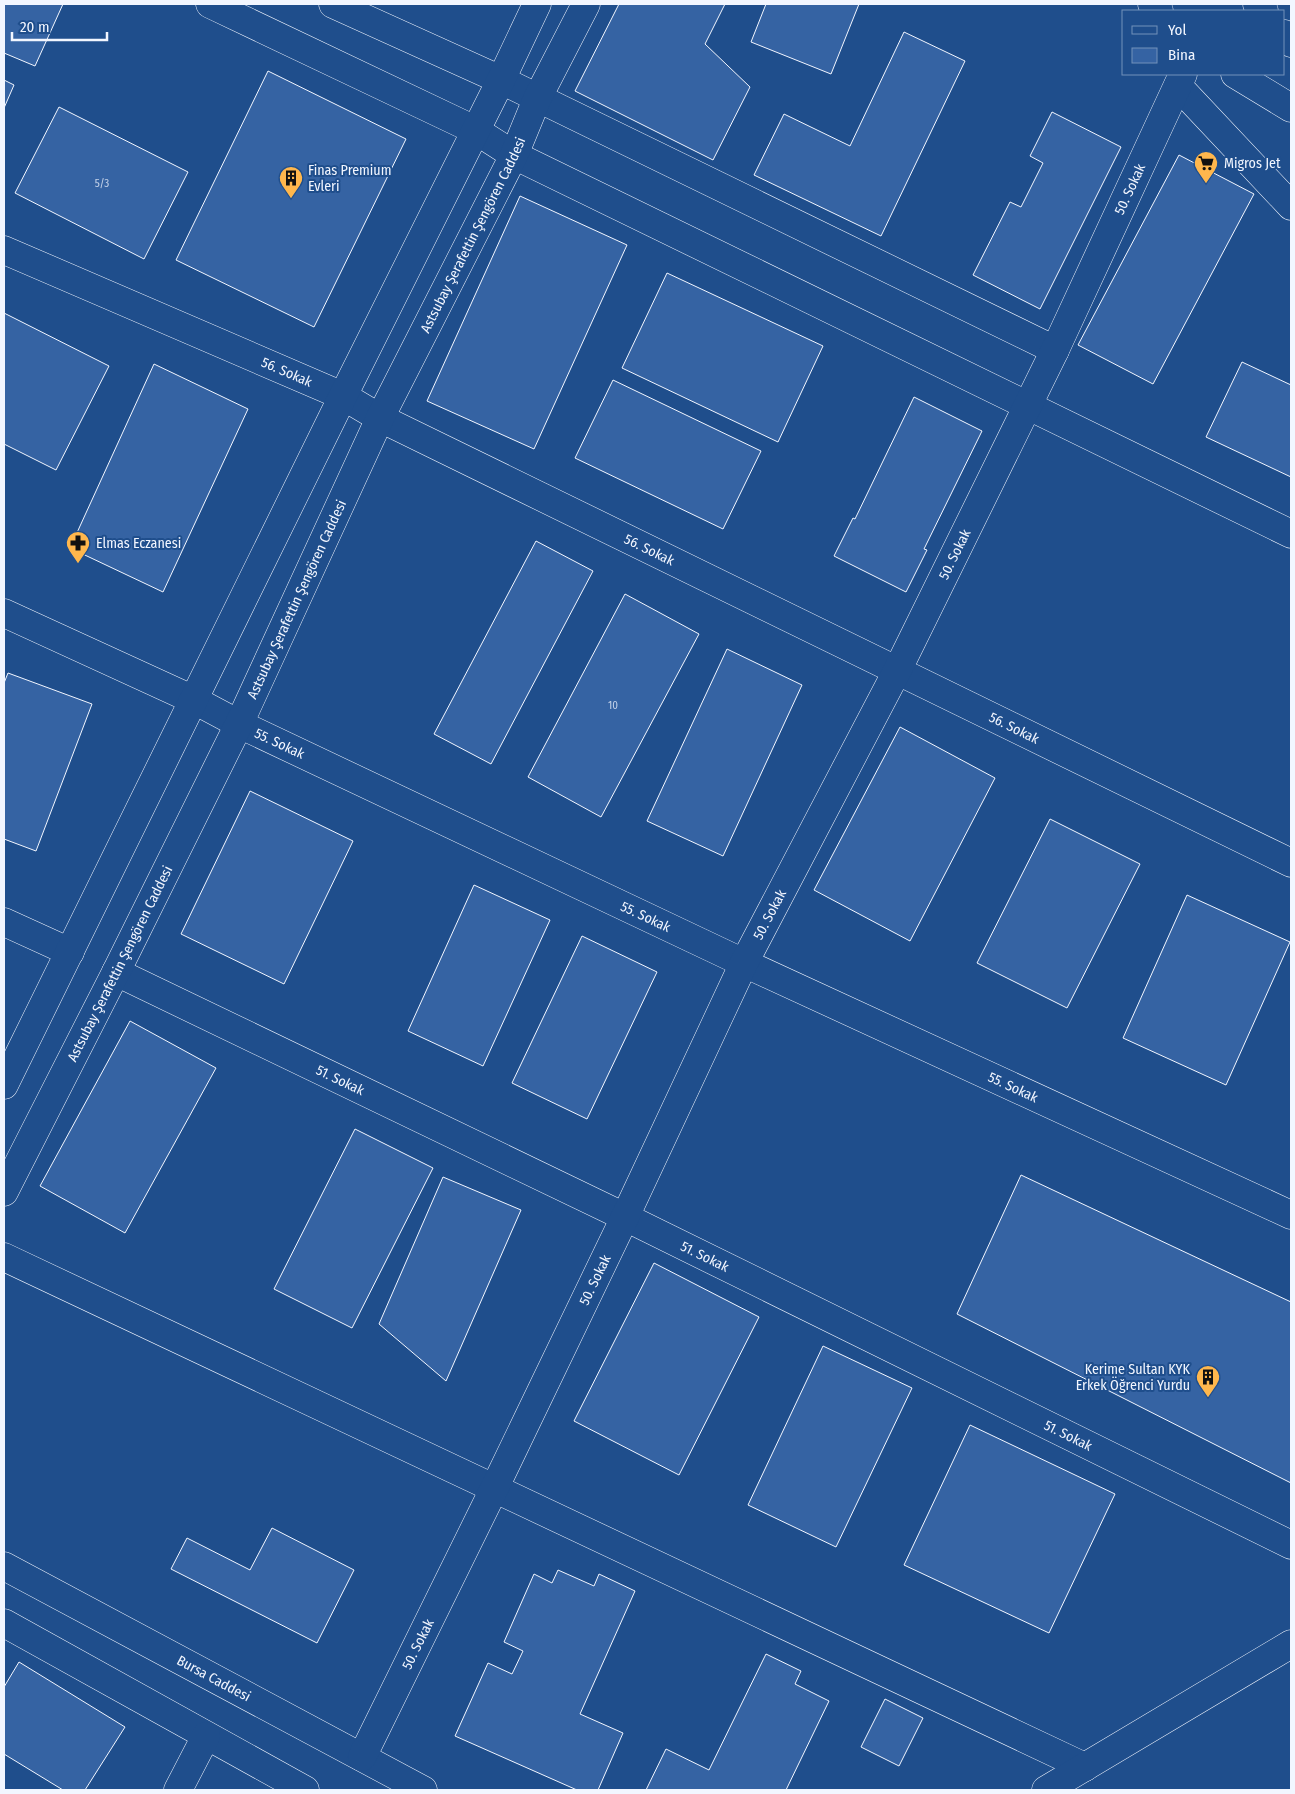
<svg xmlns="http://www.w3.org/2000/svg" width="1295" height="1794" font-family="'Fira Sans Condensed',sans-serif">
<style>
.building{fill:#3563a3;stroke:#f2f6ff}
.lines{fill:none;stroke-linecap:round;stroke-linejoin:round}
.minor-casing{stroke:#f2f6ff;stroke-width:29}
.trunk-casing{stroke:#f2f6ff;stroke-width:29}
.minor{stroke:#1f4e8c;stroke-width:28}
.trunk{stroke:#1f4e8c;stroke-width:28}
.labels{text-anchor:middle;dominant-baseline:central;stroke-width:4;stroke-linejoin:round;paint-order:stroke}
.number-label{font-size:11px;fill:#c3d1e8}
.poi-label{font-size:14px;fill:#f2f6ff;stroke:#1f4e8c;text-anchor:start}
.street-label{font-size:14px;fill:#f2f6ff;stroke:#1f4e8c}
</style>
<rect width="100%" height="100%" fill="#1f4e8c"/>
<g class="building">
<path d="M4,4H63L35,66L4,53Z"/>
<path d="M619,4H725L705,44L750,87L713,160L575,91Z"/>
<path d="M766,4H859L831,74L751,42Z"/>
<path d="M904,32L965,61L881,236L754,175L784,114L850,146Z"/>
<path d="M268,71L406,139L314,327L176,260Z"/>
<path d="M4,80L14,85L4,108Z"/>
<path d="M59,107L188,172L144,259L15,193Z"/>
<path d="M1052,112L1121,147L1040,309L973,275L1010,202L1021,207L1043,163L1030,156Z"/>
<path d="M1179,155L1254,194L1153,384L1078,345Z"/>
<path d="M520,196L627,245L534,449L427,401Z"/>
<path d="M667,273L823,346L778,442L622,368Z"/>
<path d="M4,313L109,366L56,470L4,444Z"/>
<path d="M1242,362L1291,385V477L1206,437Z"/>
<path d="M154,364L248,409L163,592L70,548Z"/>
<path d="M613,380L761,451L723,529L575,458Z"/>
<path d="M914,397L982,431L924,549L927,550L906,592L834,556L853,518L855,519Z"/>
<path d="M536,541L593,571L491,764L434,734Z"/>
<path d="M625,594L699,634L601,817L528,777Z"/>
<path d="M727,649L802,685L723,856L647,821Z"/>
<path d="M8,673L92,704L36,851L4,839V683Z"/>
<path d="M900,727L995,778L910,941L814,890Z"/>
<path d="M250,791L353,841L284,984L181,934Z"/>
<path d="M1050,819L1140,864L1067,1008L977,963Z"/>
<path d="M474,885L550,920L483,1066L408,1031Z"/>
<path d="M1187,895L1290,942L1226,1085L1123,1038Z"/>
<path d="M582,936L657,972L587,1119L512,1083Z"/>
<path d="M130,1021L216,1068L125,1233L40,1186Z"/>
<path d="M355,1129L433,1168L352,1328L274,1289Z"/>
<path d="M1021,1175L1291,1302V1483L957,1314Z"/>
<path d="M443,1177L521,1210L446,1381L379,1324Z"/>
<path d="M654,1263L759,1317L679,1475L574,1421Z"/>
<path d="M823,1346L912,1388L836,1547L748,1505Z"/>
<path d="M970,1425L1115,1494L1049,1633L904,1565Z"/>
<path d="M272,1528L354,1570L317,1643L171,1569L187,1538L250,1570Z"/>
<path d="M558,1570L594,1586L599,1574L635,1591L580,1714L623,1733L598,1790H577L455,1736L488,1663L512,1674L523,1651L504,1642L534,1574L552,1583Z"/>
<path d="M766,1654L801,1671L795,1684L829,1701L786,1790H646L666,1749L709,1770Z"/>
<path d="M19,1662L125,1727L85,1790H63L4,1754V1687Z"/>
<path d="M885,1699L923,1718L899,1766L861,1747Z"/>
</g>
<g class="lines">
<g class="minor-casing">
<g id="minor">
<path d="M210,4L475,130L514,155L1291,534"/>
<path d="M333,4L501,80L1055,350"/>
<path d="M1152,4L1159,11"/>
<path d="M1235,74L1291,108"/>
<path d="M1178,86L1291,206"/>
<path id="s1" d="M4,250L343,396L380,418L1291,863"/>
<path id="s2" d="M4,613L194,700L239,724L744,963L1291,1215"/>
<path d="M4,922L70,952"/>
<path id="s3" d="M116,972L625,1217L1291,1545"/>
<path d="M4,1085L343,396L501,80L537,4"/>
<path id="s4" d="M4,1192L116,972L239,724L380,418L514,155L537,99L586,4"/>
<path d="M4,1257L1085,1767"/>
<path id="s5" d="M4,1566L423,1790"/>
<path d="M4,1623L305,1790"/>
<path id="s6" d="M362,1757L495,1487L625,1217L744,963L897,671L1055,350L1183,74"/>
<path d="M178,1790L206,1736"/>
<path d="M1046,1790L1291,1644"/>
</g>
</g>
<g class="trunk-casing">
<g id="trunk">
<path d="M1257,4L1264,11"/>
<path d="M1284,34L1291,43"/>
</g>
</g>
<use href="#minor" class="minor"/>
<use href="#trunk" class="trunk"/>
</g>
<defs>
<g id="supermarket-pin" transform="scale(1.25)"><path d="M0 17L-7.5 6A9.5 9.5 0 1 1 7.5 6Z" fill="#ffb74d" stroke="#1f4e8c"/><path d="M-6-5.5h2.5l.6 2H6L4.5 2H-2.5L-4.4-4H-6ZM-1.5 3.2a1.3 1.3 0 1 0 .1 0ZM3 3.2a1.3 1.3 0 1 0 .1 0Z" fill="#111"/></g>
<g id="building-pin" transform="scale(1.25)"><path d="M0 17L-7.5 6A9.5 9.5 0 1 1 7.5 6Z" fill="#ffb74d" stroke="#1f4e8c"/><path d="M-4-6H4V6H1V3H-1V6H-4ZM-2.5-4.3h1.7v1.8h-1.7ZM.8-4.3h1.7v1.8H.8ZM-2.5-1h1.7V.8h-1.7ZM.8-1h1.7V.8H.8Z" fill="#111"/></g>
<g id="pharmacy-pin" transform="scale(1.25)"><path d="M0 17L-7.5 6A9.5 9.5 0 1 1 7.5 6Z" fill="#ffb74d" stroke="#1f4e8c"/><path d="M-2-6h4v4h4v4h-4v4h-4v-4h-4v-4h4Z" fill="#111"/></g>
</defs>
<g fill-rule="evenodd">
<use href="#supermarket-pin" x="1206" y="163"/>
<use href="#building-pin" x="291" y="178"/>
<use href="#pharmacy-pin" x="78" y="543"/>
<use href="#building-pin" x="1208" y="1377"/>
</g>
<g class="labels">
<g class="number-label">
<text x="102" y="183">5/3</text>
<text x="613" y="705">10</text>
</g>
<g class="poi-label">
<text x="1224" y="163">Migros Jet</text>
<text x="308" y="170">Finas Premium<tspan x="308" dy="16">Evleri</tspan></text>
<text x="96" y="543">Elmas Eczanesi</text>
<text x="1190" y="1369" text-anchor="end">Kerime Sultan KYK<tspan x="1190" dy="16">Erkek Öğrenci Yurdu</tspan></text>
</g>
<g class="street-label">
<text stroke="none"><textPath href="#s6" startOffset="1746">50. Sokak</textPath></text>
<text stroke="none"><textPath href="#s4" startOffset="1066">Astsubay Şerafettin Şengören Caddesi</textPath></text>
<text stroke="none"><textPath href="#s1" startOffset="308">56. Sokak</textPath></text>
<text stroke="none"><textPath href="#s1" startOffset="712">56. Sokak</textPath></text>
<text stroke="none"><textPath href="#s6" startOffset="1341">50. Sokak</textPath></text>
<text stroke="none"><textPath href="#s4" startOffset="661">Astsubay Şerafettin Şengören Caddesi</textPath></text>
<text stroke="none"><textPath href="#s1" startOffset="1118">56. Sokak</textPath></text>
<text stroke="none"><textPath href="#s2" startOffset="305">55. Sokak</textPath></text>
<text stroke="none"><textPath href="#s6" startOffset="936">50. Sokak</textPath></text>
<text stroke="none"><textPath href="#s2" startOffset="710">55. Sokak</textPath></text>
<text stroke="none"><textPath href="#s4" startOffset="256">Astsubay Şerafettin Şengören Caddesi</textPath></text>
<text stroke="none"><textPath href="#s3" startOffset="249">51. Sokak</textPath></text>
<text stroke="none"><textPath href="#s2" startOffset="1115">55. Sokak</textPath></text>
<text stroke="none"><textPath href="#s3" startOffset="654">51. Sokak</textPath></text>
<text stroke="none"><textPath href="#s6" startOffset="531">50. Sokak</textPath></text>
<text stroke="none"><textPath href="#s3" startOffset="1059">51. Sokak</textPath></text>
<text stroke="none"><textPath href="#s6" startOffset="126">50. Sokak</textPath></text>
<text stroke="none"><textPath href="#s5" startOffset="238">Bursa Caddesi</textPath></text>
</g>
</g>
<rect width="1295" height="1794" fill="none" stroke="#f2f6ff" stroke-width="10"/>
<rect x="1122" y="10" width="162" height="65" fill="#1f4e8c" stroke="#7391ba"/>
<rect x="1132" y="26" width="25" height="8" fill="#1f4e8c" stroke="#7391ba"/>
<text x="1168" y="35" font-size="15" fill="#f2f6ff">Yol</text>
<rect x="1132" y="48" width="25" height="15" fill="#3563a3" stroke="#7391ba"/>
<text x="1168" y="60" font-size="15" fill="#f2f6ff">Bina</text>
<path d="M12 32v8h95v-8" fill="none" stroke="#f2f6ff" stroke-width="2.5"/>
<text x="20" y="32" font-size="15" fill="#f2f6ff" stroke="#1f4e8c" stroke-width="4" paint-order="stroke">20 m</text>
</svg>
